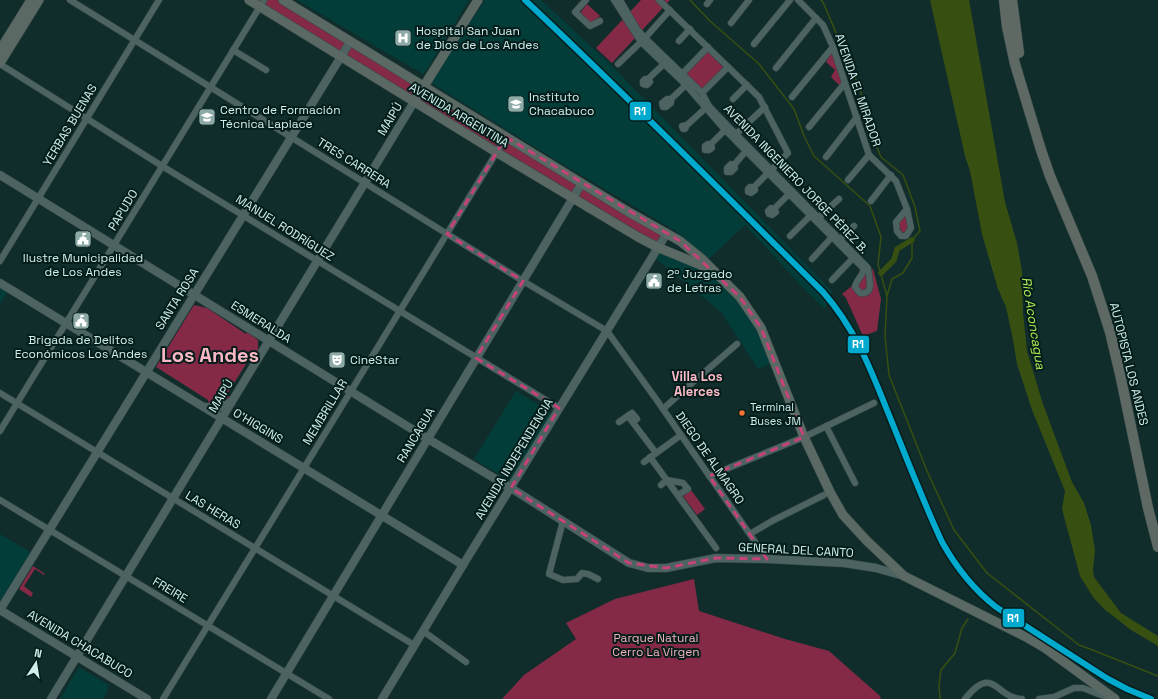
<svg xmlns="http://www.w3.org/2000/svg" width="1158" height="699" font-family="'Space Grotesk',sans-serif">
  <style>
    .built { fill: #023d3a }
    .green { fill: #852a46 }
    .water { fill: #374f11 }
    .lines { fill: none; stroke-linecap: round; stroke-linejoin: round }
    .stream { stroke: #374f11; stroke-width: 1.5 }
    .canal { stroke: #374f11; stroke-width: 5.5 }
    .minor-casing { stroke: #344847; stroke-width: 7 }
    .secondary-casing { stroke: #344847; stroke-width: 9 }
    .primary-casing { stroke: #344847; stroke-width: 10 }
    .trunk-casing { stroke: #344847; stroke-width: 11 }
    .minor { stroke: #4c6361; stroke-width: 6 }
    .secondary { stroke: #4c6361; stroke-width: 8 }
    .primary { stroke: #5b6964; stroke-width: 9 }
    .trunk { stroke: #5d6962; stroke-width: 10 }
    .rail-1-casing { stroke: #041d1b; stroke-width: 9 }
    .rail-1 { stroke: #00a9ce; stroke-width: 6 }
    .marked { fill: none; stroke: #c54378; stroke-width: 3; stroke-dasharray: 8 5; stroke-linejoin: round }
    .bus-dot { fill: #f57335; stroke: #041d1b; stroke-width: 1.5 }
    .labels { text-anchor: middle; stroke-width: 4; stroke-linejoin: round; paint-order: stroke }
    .bus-label { font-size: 11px; fill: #d0eeea; stroke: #041d1b; text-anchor: start }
    .poi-label { font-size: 12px; fill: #d0eeea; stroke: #041d1b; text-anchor: start }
    .street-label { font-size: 12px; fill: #d0eeea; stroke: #041d1b }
    .park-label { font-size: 12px; fill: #f0b0bb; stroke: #041d1b }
    .water-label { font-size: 13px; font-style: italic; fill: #b3ec52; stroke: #041d1b }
    .neighbourhood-label { font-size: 13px; font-weight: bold; fill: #fdb9c5; stroke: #041d1b }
    .town-label { font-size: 20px; font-weight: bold; fill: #fdb9c5; stroke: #041d1b }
    .line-badge { stroke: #041d1b; stroke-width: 1.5 }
    .badge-label { font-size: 11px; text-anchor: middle; font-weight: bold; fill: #fff }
  </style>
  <rect width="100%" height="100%" fill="#112d2b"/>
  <g class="built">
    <polygon points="297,0 469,0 426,71 423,74"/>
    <polygon points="485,0 541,0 610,64 832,291 825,309 807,292 745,225 707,261 687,240 674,230 569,168 431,83"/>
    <polygon points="659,252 709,273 737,299 757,329 774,362 758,369 721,312 655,258"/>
    <polygon points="0,286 8,291 0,304"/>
    <polygon points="516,391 552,413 509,481 474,459"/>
    <polygon points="0,534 32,553 0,605"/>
    <polygon points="79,667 109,685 104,699 60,699"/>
  </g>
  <g class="green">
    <polygon points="255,0 280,0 662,234 656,246 636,235 435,109"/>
    <polygon points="641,0 670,0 612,63 596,48"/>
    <polygon points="587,4 600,16 592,23 589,23 580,13"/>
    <polygon points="707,51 724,68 702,90 685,73"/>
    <polygon points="832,53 843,82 840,86 831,77 835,70 826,62"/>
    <polygon points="903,216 906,217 909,228 906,232 902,233 898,222"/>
    <polygon points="873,269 881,299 877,331 863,336 846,298 842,294"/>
    <polygon points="194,305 207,308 246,334 247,332 258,340 258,353 253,362 248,361 227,394 230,398 227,403 210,406 208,400 156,367"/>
    <polygon points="691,490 705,509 697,515 683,496"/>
    <polygon points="33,566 45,574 44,575 35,569 24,586 33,593 31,597 19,589"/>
    <polygon points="694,579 699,611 785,639 829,651 880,696 881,699 502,699 524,675 576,639 566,623 615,599"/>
  </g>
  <polygon class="water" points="930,0 969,0 1005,202 1017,243 1022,271 1023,313 1027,351 1042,401 1050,423 1072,482 1084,503 1091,525 1095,550 1093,571 1094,577 1121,613 1158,636 1158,646 1131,630 1104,609 1093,597 1080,576 1062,509 1065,491 1032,410 1017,364 1013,340 1006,307 998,289 982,234 970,171 965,156"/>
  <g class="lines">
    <g class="stream">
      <polyline points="690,0 710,21 759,64 794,109 804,136 814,156 870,206 881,237 878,264 887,296 885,336 889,375 927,471 954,530 987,573 1079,645 1090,649 1158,676"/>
      <polyline points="821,0 823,2 860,89 872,135 881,157 903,175 915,207 920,231 912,240 912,258 903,273 892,279 887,296"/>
      <polyline points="940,699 939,685 941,670 955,653 962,628 968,619"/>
    </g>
    <polyline class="canal" points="881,273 894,260 897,249 912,240"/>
    <defs>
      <g id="minor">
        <polyline points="70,0 523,281 607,331 656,399 767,559"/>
        <polyline points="586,0 575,12 590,26 600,21"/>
        <path d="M614 0 641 42 686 85 725 130 864 269C862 277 856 280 855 287L860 293C875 295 869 278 868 268L727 125 709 106 702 93 645 38 637 29 620 0"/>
        <polyline points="659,0 759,97 788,153 754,187 750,187 748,189 748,192 751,193 755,190 754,187"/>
        <polyline points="798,0 823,25 833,47 869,155 896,181 907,209 911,228 906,236 901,236 897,231 896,222 907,209"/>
        <polyline points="707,4 710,0"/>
        <polyline points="731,23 749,0"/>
        <polyline points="679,41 690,29"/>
        <polyline points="754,44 790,0"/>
        <polyline points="233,50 266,70"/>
        <polyline points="0,64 162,166 559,408"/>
        <polyline points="618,64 645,38 670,10"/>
        <polyline points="776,68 816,18"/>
        <polyline points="682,74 708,47"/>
        <polyline points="648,79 650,82 647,85 643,84 643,81 645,79 648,79 665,63"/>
        <polyline points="702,93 728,67"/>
        <polyline points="792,97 833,47"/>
        <polyline points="671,99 671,103 666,107 663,107 662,103 667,99 671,99 686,85"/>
        <polyline points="733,99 747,85"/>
        <polyline points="687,125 685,129 683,129 682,126 687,125 708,106"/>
        <polyline points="809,127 845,83"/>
        <polyline points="734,136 765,107"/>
        <polyline points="711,144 712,148 709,150 705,150 705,146 708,144 711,144 725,130"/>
        <polyline points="826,157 857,117"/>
        <polyline points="734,165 735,168 731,172 727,172 727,168 731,164 734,165 746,151"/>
        <polyline points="848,180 869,155"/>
        <polyline points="871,201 891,175"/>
        <polyline points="774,209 776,212 772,215 769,214 768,211 771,208 774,209 789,194"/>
        <polyline points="790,236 810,216 818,218 839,199"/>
        <polyline points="840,239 854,226"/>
        <polyline points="812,259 832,237"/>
        <polyline points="0,261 159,0"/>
        <polyline points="832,280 855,256"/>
        <polyline points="0,393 414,645"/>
        <polyline points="663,409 692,383 737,344"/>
        <polyline points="628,416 656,453"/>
        <polyline points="619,422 632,413 637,419 633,422"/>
        <polyline points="826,426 855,483"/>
        <polyline points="0,431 264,0"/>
        <polyline points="650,457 716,548"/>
        <polyline points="644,462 681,435"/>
        <polyline points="709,476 804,437 874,403"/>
        <polyline points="661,485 667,480 683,483 688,489 678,495"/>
        <polyline points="0,500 329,699"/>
        <polyline points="563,521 549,574 563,580 577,579 582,573 588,574 598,579"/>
        <polyline points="750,534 772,521 824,495"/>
        <polyline points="423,631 466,662"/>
        <polyline points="163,699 506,137"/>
        <path d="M965 699C994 663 995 698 1022 699"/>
        <polyline points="1039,699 1054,697 1074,688 1083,688 1111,699"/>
      </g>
      <g id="secondary">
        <polyline points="0,175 428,439 511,488 629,563 648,568 666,568 716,558 767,559 844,563 876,568 904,576"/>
        <polyline points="0,283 463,565"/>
        <polyline points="206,407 217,408 231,402"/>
        <polyline points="0,610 350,42"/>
        <polyline points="0,610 147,699"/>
        <polyline points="51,699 414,102"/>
        <polyline points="271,699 582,183"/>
        <polyline points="382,699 463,565 667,233"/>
      </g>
      <g id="primary">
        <polyline points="249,0 496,152 638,237 657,247 708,268"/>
        <polyline points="283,0 627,211 680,241 702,259 740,297 761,328 804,437 830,492 843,515 867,541 904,576 1028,638 1045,648 1115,699"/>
        <polyline points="0,50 31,0"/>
        <polyline points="0,63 39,0"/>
        <polyline points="414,102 478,0"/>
      </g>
      <g id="trunk">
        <polyline points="1004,0 1007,27 1015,64 1041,150 1050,176 1092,276 1110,332 1120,374 1148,508 1158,547"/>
        <polyline points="1012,0 1019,53"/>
      </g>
    </defs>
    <use href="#minor" class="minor-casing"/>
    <use href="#secondary" class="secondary-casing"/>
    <use href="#primary" class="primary-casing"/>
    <use href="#trunk" class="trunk-casing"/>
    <use href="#minor" class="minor"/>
    <use href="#secondary" class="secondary"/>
    <use href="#primary" class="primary"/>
    <use href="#trunk" class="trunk"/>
    <defs>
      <path id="rail-1" d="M525 0C626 95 724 194 823 292 854 327 870 367 887 410 905 454 922 499 942 542 956 567 973 589 996 607L1108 679 1127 689 1151 699"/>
    </defs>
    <use href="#rail-1" class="rail-1-casing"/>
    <use href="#rail-1" class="rail-1"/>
  </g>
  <path class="marked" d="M506 137 680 241 740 297 761 328 804 437 709 476 767 559 716 558 666 568 629 563 511 488 559 408 476 358 523 281 447 234Z"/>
  <defs>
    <symbol id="hospital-square" viewBox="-11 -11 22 22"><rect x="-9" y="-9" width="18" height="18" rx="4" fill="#8daaa7" stroke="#041d1b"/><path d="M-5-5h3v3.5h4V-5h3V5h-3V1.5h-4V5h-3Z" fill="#fff"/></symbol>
    <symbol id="school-square" viewBox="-11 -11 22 22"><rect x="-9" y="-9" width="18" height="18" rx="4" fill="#8daaa7" stroke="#041d1b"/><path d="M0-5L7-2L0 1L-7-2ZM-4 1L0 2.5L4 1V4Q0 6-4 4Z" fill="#fff"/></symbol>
    <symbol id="university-square" viewBox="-11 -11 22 22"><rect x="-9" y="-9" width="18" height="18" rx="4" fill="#8daaa7" stroke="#041d1b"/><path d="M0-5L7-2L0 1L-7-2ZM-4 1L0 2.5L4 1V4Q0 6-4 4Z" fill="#fff"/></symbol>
    <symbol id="civic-square" viewBox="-11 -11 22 22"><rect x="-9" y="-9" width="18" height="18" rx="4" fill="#8daaa7" stroke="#041d1b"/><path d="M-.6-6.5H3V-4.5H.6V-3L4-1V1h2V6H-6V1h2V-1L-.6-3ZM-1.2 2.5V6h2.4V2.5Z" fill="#fff"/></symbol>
    <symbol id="theatre-square" viewBox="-11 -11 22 22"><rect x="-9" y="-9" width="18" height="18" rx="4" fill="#8daaa7" stroke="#041d1b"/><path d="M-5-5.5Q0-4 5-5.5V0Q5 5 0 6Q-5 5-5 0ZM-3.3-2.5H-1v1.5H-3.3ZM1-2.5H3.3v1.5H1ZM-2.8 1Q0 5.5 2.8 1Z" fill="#fff"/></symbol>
  </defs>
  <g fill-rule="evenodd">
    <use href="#hospital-square" x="393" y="28" width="20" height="20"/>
    <use href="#school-square" x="506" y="94" width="20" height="20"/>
    <use href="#university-square" x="197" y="107" width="20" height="20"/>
    <use href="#civic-square" x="73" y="229" width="20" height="20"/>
    <use href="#civic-square" x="644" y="271" width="20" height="20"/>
    <use href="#civic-square" x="71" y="311" width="20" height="20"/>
    <use href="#theatre-square" x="327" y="350" width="20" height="20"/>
  </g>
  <circle class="bus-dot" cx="742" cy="413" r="3.5"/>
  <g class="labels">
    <g class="bus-label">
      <text x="750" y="411">Terminal<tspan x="750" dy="14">Buses JM</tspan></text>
    </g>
    <g class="poi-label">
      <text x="416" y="35">Hospital San Juan<tspan x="416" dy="14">de Dios de Los Andes</tspan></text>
      <text x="529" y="101">Instituto<tspan x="529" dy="14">Chacabuco</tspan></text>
      <text x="220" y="114">Centro de Formación<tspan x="220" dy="14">Técnica Laplace</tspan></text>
      <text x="83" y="262" text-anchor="middle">Ilustre Municipalidad<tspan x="83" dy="14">de Los Andes</tspan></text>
      <text x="667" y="278">2º Juzgado<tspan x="667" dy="14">de Letras</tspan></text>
      <text x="81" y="344" text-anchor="middle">Brigada de Delitos<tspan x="81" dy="14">Económicos Los Andes</tspan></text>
      <text x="350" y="364">CineStar</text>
    </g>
    <g class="street-label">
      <text transform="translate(858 90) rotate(71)" y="4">AVENIDA EL MIRADOR</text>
      <text transform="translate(459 115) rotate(31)" y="4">AVENIDA ARGENTINA</text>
      <text transform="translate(390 119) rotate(-59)" y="4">MAIPÚ</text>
      <text transform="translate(70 125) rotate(-59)" y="4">YERBAS BUENAS</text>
      <text transform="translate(354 163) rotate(32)" y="4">TRES CARRERA</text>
      <text transform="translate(796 179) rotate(46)" y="4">AVENIDA INGENIERO JORGE PÉREZ B.</text>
      <text transform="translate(123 210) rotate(-59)" y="4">PAPUDO</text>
      <text transform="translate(285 228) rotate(32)" y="4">MANUEL RODRÍGUEZ</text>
      <text transform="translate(177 299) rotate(-58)" y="4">SANTA ROSA</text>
      <text transform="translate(261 322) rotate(32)" y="4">ESMERALDA</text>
      <text transform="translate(1129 364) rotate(76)" y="4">AUTOPISTA LOS ANDES</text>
      <text transform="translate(221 396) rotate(-59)" y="4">MAIPÚ</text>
      <text transform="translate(325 412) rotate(-59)" y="4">MEMBRILLAR</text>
      <text transform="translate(258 426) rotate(31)" y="4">O'HIGGINS</text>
      <text transform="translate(416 435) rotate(-59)" y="4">RANCAGUA</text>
      <text transform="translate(710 458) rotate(55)" y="4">DIEGO DE ALMAGRO</text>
      <text transform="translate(514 459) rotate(-59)" y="4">AVENIDA INDEPENDENCIA</text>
      <text transform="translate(213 510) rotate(31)" y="4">LAS HERAS</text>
      <text transform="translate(796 550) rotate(3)" y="4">GENERAL DEL CANTO</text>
      <text transform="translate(170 590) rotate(31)" y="4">FREIRE</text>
      <text transform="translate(80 644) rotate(31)" y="4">AVENIDA CHACABUCO</text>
    </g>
    <g class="park-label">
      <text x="656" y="642">Parque Natural<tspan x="656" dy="14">Cerro La Virgen</tspan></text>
    </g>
    <g class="water-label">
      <text transform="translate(1034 323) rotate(81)" y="5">Río Aconcagua</text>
    </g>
    <g class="neighbourhood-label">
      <text x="697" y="381">Villa Los<tspan x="697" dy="15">Alerces</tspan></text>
    </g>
    <g class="town-label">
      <text x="210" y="362">Los Andes</text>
    </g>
  </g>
  <g class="line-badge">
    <rect x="629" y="101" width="23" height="20" rx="4" fill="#00a9ce"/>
    <rect x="847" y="335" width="23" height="19" rx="4" fill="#00a9ce"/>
    <rect x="1002" y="608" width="23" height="20" rx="4" fill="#00a9ce"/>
  </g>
  <g class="badge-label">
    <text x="640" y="115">R1</text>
    <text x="858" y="348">R1</text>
    <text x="1013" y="622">R1</text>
  </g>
  <g transform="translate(36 663) rotate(12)" stroke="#041d1b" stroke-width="3" paint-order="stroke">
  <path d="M0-3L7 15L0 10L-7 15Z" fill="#d0eeea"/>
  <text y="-6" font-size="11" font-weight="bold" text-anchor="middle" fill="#d0eeea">N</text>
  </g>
</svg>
